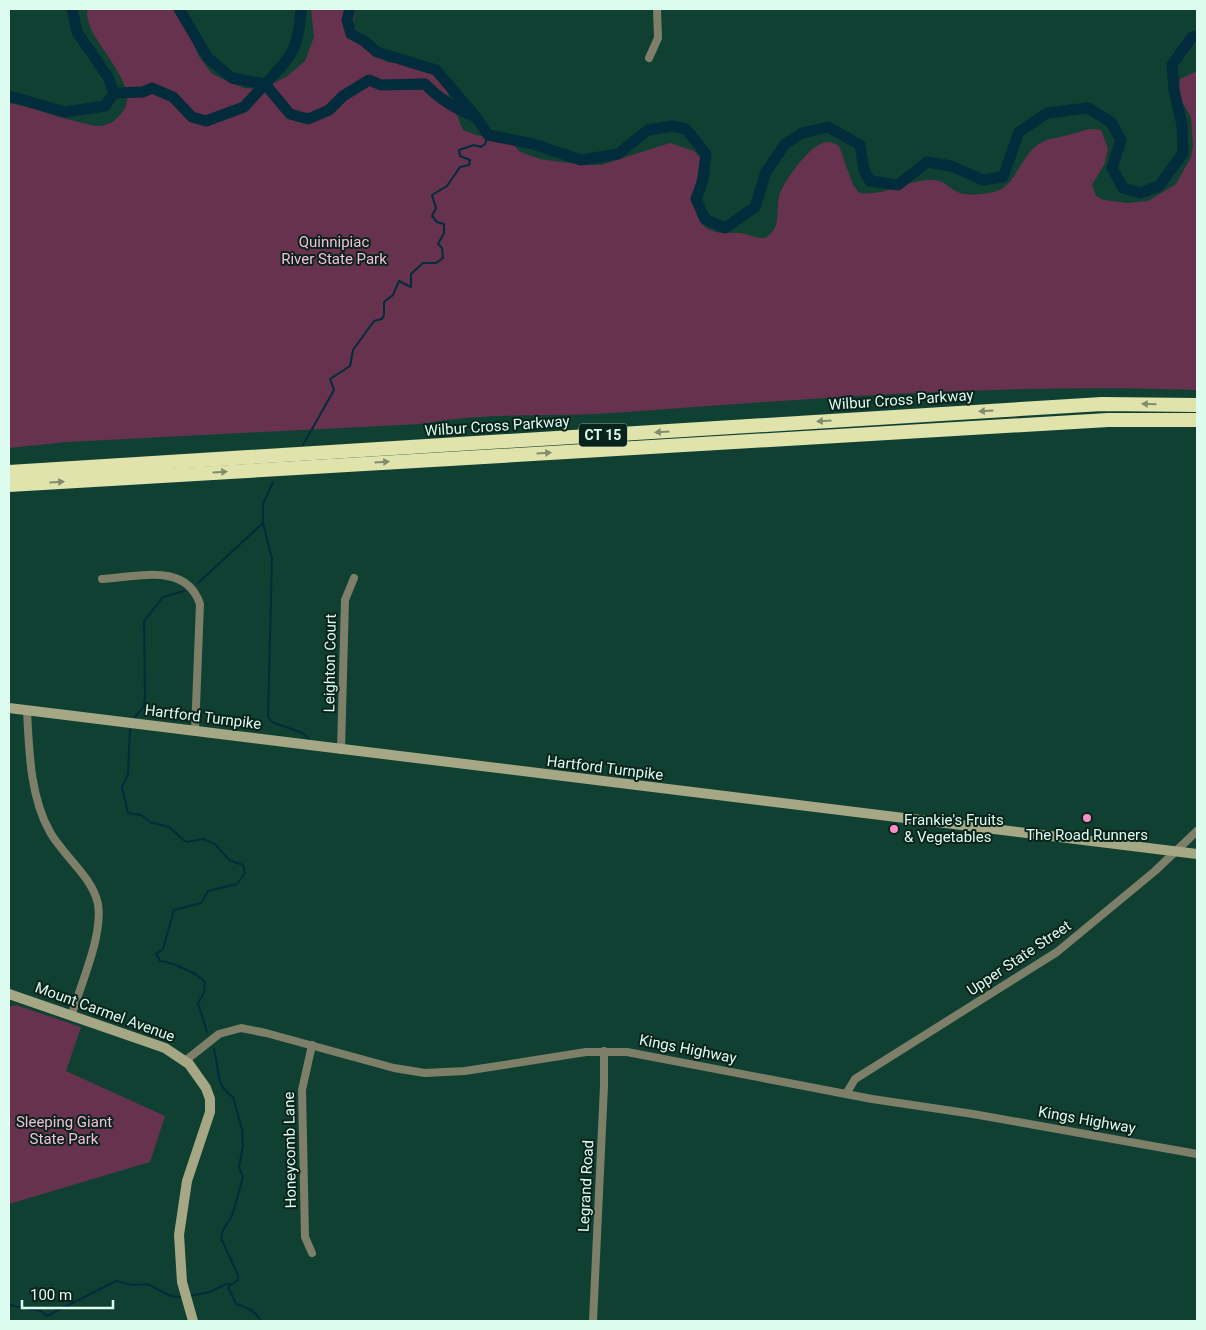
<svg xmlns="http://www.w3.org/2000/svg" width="1206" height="1330" font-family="Roboto,sans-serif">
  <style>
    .green { fill: #67324d }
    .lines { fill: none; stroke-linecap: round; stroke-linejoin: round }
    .stream { stroke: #022b3c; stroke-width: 2 }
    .river { stroke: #022b3c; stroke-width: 11 }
    .minor { stroke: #7e7f69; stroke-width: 8 }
    .secondary { stroke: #a6a885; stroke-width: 10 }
    .motorway { stroke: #e1e3ad; stroke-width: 14 }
    .oneway { fill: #808d6b }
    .poi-dot { fill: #fb8fc5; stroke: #0a231b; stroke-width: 2 }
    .labels { text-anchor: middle; stroke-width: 4; stroke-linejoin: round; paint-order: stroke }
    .shield { fill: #0a231b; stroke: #9ebbaf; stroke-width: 1 }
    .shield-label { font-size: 14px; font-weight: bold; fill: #ddfcef }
    .park-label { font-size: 15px; fill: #f6bfd8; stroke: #0a231b }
    .street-label { font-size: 15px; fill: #ddfcef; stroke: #0a231b }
    .poi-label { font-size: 15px; fill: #ddfcef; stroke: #0a231b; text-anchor: start }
  </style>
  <rect width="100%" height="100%" fill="#104032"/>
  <g class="green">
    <path d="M88 9H180L198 55 212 74 243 88 262 89 286 77 305 61 314 37 311 9H356L353 23 361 41 387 62 427 67 445 87 463 130 476 135 509 139 520 152 540 159 583 165H601L670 143 694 151 700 158C698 180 684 221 713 231 720 234 731 232 739 233 748 233 761 242 768 236 782 226 775 207 780 193 786 179 811 142 828 142 831 142 836 144 839 146L853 185 859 193C889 196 907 179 933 180 945 180 950 190 960 193 970 196 988 194 997 191 1015 186 1022 154 1039 144 1048 138 1062 137 1072 134 1083 131 1089 127 1101 130L1108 149 1105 163 1092 185 1096 196 1104 200 1128 203 1148 201 1176 184 1191 157 1193 146 1191 117 1178 95 1180 79 1197 71V390C1007 383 816 398 626 412 557 418 488 411 420 424L67 442 9 448V103C32 107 53 116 75 121 94 126 106 131 120 115 149 86 79 37 88 9Z"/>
    <polygon points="16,1005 81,1027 66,1071 165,1116 150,1162 9,1204 9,1007"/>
  </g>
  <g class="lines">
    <g class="stream">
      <polyline points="303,445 334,390 330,379 350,366 353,350 374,321 382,319 384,315 384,302 393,295 399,281 411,287 411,274 423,263 436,263 443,258 442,248 438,244 444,233 444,224 437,222 432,216 436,208 432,195 447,186 460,167 469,165 470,160 460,156 459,150 474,145 481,147 485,144 488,135"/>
      <polyline points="263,523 272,559 268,716 272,722 302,733 309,739"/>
      <polyline points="198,583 263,523 263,504 273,482"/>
      <polyline points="135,717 144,706 145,697 144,621 163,597 184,591"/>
      <path d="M130 730 128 774 122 787 128 813 141 815 150 822 169 827 186 842 203 839 215 844 229 860 243 865 245 873 237 884 208 891 201 903 174 910 163 949 156 954 160 961C172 962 197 973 205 982L204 993 198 1003 207 1032"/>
      <path d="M214 1049C220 1069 214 1085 233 1097L242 1129 243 1146 239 1167 243 1177 232 1216 223 1230 221 1238 238 1275V1280L228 1287 236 1304C247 1307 255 1311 261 1321"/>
      <polyline points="190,1296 210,1292 226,1284 230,1284"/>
      <polyline points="9,1305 41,1311 47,1316 116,1281 132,1285 147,1284 171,1296 180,1297"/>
    </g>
    <g class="river">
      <path d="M179 9 208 58 232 78 265 84C292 56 299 48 301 9"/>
      <polyline points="350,9 347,20 351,34 364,41 377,52 436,70 476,117 488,135 533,144 581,160 618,154 648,130 672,126 686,129 706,154 703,180 696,199 705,219 725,228 755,207 766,172 785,144 802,133 828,127 860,145 864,170 870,181 898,185 927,162 951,166 983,180 1003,177 1019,132 1047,113 1088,108 1111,122 1121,140 1112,168 1123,188 1140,193 1159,186 1183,153 1182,125 1174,90 1172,65 1192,37 1197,36"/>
      <path d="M114 93 143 92 152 88 173 97 192 117 206 121 244 107 265 84 290 114 308 119 329 110 343 96 369 80 381 85 425 84C438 98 456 109 474 116"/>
      <polyline points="9,96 65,112 105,106 114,93 108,77 77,32 72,9"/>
    </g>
    <g class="minor">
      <polyline points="649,58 658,38 657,9"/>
      <path d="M102 579C138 577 186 562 200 604L195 731"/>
      <path d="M27 710C29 750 30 797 50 832 64 857 92 876 98 904 103 936 81 983 72 1014"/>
      <polyline points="341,750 345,600 354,578"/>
      <polyline points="185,1061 219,1034 241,1028 266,1033 394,1068 425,1073 465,1071 586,1052 627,1052 872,1099 973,1114 1197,1154"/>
      <polyline points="846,1094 855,1079 1057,952 1155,871 1197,831"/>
      <polyline points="312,1253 305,1237 302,1090 312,1045"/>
      <polyline points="593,1321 604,1086 604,1051"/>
    </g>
    <g class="secondary">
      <polyline points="9,708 1197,854"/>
      <polyline points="9,994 165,1048 189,1064 206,1088 210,1099 210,1112 187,1181 179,1235 182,1282 193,1321"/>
    </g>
    <g class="motorway">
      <polyline points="9,472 1102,404 1197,405"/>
      <polyline points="9,485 1108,420 1197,420"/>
    </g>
  </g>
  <defs><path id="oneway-solid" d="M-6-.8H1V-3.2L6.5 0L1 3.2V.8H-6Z" transform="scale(1.25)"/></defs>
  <g class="oneway">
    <use href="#oneway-solid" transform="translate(1149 404) rotate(-179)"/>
    <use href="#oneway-solid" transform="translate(986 411) rotate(176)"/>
    <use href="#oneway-solid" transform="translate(824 421) rotate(176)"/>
    <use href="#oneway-solid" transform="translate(662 432) rotate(176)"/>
    <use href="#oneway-solid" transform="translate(544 453) rotate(-3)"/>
    <use href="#oneway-solid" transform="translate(382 462) rotate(-3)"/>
    <use href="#oneway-solid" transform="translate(220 472) rotate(-3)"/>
    <use href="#oneway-solid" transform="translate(57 482) rotate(-3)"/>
  </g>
  <g class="poi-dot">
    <circle cx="1087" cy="818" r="5"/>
    <circle cx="894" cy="829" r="5"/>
  </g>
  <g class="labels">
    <rect class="shield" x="579" y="423.5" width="48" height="23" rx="4"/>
    <g class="shield-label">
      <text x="603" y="440">CT 15</text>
    </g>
    <g class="park-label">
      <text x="334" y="247">Quinnipiac<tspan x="334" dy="17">River State Park</tspan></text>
      <text x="64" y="1127">Sleeping Giant<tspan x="64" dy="17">State Park</tspan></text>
    </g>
    <g class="street-label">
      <text transform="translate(901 400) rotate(-4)" y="5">Wilbur Cross Parkway</text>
      <text transform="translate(497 426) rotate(-4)" y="5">Wilbur Cross Parkway</text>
      <text transform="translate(330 663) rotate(-89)" y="5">Leighton Court</text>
      <text transform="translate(203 717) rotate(7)" y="5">Hartford Turnpike</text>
      <text transform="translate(605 768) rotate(7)" y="5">Hartford Turnpike</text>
      <text transform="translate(1019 958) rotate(-34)" y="5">Upper State Street</text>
      <text transform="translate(105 1012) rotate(20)" y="5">Mount Carmel Avenue</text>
      <text transform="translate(688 1049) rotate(11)" y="5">Kings Highway</text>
      <text transform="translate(1087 1120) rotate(10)" y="5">Kings Highway</text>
      <text transform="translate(290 1150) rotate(-91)" y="5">Honeycomb Lane</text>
      <text transform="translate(586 1186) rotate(-87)" y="5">Legrand Road</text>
    </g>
    <g class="poi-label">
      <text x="904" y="825">Frankie's Fruits<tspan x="904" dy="17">&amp; Vegetables</tspan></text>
      <text x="1087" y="840" text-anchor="middle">The Road Runners</text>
    </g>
  </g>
  <rect width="1206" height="1330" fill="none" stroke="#ddfcef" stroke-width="20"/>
  <path d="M22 1300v8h91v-8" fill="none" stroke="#ddfcef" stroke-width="2.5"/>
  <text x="30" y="1300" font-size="15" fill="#ddfcef" stroke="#0a231b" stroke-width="4" paint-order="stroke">100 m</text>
</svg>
